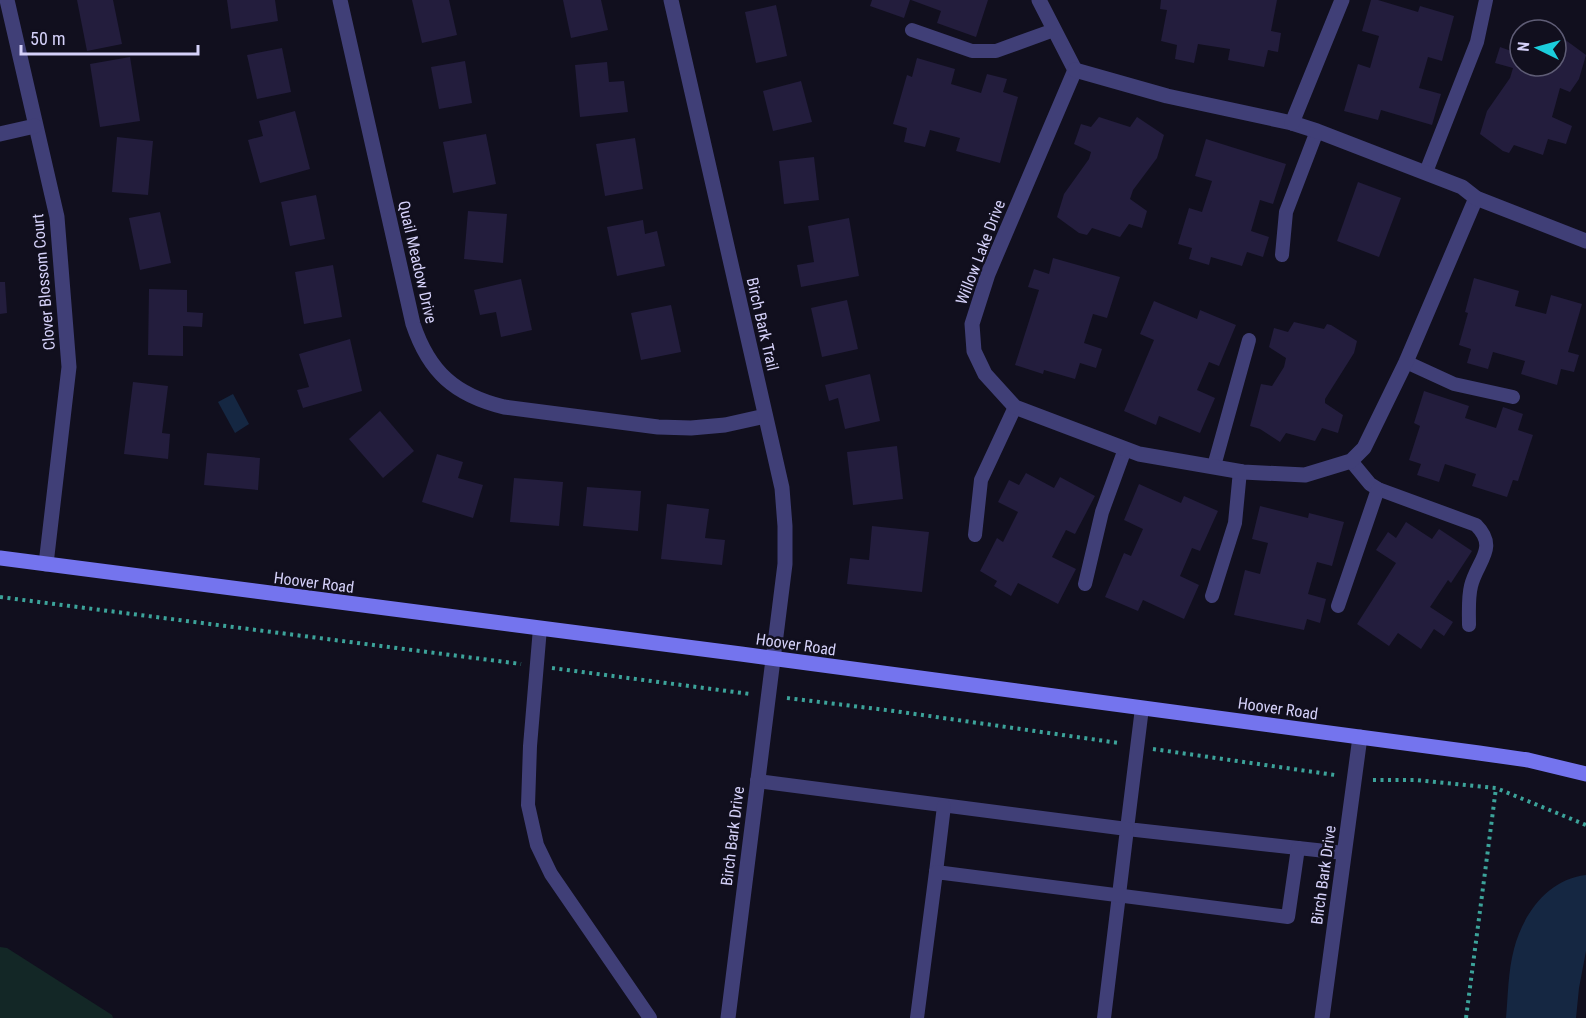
<svg xmlns="http://www.w3.org/2000/svg" width="1586" height="1018" font-family="'Roboto Condensed',sans-serif">
  <style>
    .green { fill: #132726 }
    .water { fill: #152742 }
    .building { fill: #231d3d }
    .lines { fill: none; stroke-linecap: round; stroke-linejoin: round }
    .path { stroke: #3ca39a; stroke-width: 4; stroke-dasharray: 3 4.5; stroke-linecap: butt }
    .service { stroke: #403f77; stroke-width: 14 }
    .minor { stroke: #403f77; stroke-width: 15 }
    .secondary { stroke: #7474ee; stroke-width: 15 }
    .labels { text-anchor: middle; stroke-width: 5; stroke-linejoin: round; paint-order: stroke }
    .street-label { font-size: 16px; fill: #d5d1f9; stroke: #110f1e }
  </style>
  <rect width="100%" height="100%" fill="#110f1e"/>
  <polygon class="green" points="0,947 7,948 112,1015 113,1018 0,1018"/>
  <g class="water">
    <polygon points="233,394 249,424 235,433 218,402"/>
    <path d="M1586 875V951L1579 988 1576 1018H1506C1508 996 1508 971 1514 949 1523 914 1548 879 1586 875Z"/>
  </g>
  <g class="building">
    <polygon points="77,0 113,0 122,44 87,51"/>
    <polygon points="227,0 275,0 278,21 231,29"/>
    <polygon points="412,0 449,0 457,35 422,43"/>
    <polygon points="563,0 601,0 608,30 571,38"/>
    <polygon points="872,0 910,0 904,18 870,6"/>
    <polygon points="911,0 988,0 976,37 937,23 941,11"/>
    <polygon points="1161,0 1277,0 1271,31 1281,33 1278,52 1268,50 1264,67 1228,60 1230,49 1198,44 1194,63 1175,59 1177,45 1161,41 1167,10 1160,9"/>
    <polygon points="1371,0 1378,0 1418,12 1420,6 1454,16 1442,61 1428,57 1419,88 1441,94 1432,125 1381,110 1378,120 1344,111 1358,64 1370,68 1379,36 1362,31"/>
    <polygon points="776,5 787,56 756,63 745,12"/>
    <polygon points="1556,33 1586,55 1579,79 1570,92 1560,88 1552,117 1572,126 1566,144 1548,139 1543,155 1514,145 1509,153 1503,151 1480,134 1487,111 1510,78 1513,68 1495,63 1500,47 1514,52 1520,36 1520,66 1556,66"/>
    <polygon points="282,48 291,92 257,99 247,55"/>
    <polygon points="130,57 140,121 100,127 90,64"/>
    <polygon points="917,58 955,69 951,84 981,93 987,74 1007,79 1003,92 1018,97 1000,163 956,151 960,138 930,130 925,147 904,142 907,128 893,124 907,75 912,77"/>
    <polygon points="465,61 472,103 439,109 431,67"/>
    <polygon points="607,62 609,82 624,81 628,112 580,117 575,65"/>
    <polygon points="801,81 812,122 773,131 763,91"/>
    <polygon points="295,111 310,169 260,183 248,140 263,136 259,121"/>
    <polygon points="1099,117 1130,127 1137,117 1164,135 1157,158 1133,190 1130,199 1147,211 1142,228 1129,224 1120,237 1092,228 1087,235 1079,233 1057,217 1064,194 1089,159 1091,152 1074,144 1081,124 1091,127"/>
    <polygon points="486,134 496,184 453,193 443,142"/>
    <polygon points="117,137 153,141 148,195 112,192"/>
    <polygon points="635,138 643,189 605,196 596,144"/>
    <polygon points="1206,139 1286,164 1273,204 1260,200 1251,231 1269,237 1263,257 1247,252 1242,266 1211,257 1209,265 1189,259 1192,248 1178,244 1189,208 1202,212 1212,181 1195,176"/>
    <polygon points="814,157 819,200 784,204 779,161"/>
    <polygon points="1358,182 1401,198 1379,257 1337,241"/>
    <polygon points="316,195 325,239 290,246 281,202"/>
    <polygon points="468,211 507,214 503,263 464,259"/>
    <polygon points="160,212 171,263 140,270 129,218"/>
    <polygon points="849,218 859,276 801,287 797,265 814,262 808,226"/>
    <polygon points="643,220 645,234 657,231 665,266 617,276 607,227"/>
    <polygon points="1053,258 1120,277 1107,318 1093,314 1084,343 1102,349 1096,368 1080,363 1075,379 1044,370 1043,374 1015,365 1039,290 1028,287 1034,269 1049,274"/>
    <polygon points="333,265 342,317 304,324 295,272"/>
    <polygon points="1474,278 1519,291 1515,306 1546,314 1551,295 1582,304 1568,352 1579,355 1574,372 1561,369 1557,385 1521,374 1525,361 1493,352 1488,369 1467,363 1471,349 1459,345 1468,313 1465,312"/>
    <polygon points="521,279 532,330 501,337 496,312 480,315 474,290"/>
    <polygon points="0,282 5,282 7,313 0,314"/>
    <polygon points="149,289 187,290 187,312 203,313 202,327 183,326 183,356 148,355"/>
    <polygon points="847,300 858,349 822,357 811,308"/>
    <polygon points="1154,301 1197,319 1200,310 1236,325 1219,366 1209,362 1197,390 1215,398 1200,433 1159,416 1156,425 1124,411 1154,340 1140,334"/>
    <polygon points="671,305 681,352 641,360 631,313"/>
    <polygon points="1294,322 1324,329 1327,324 1331,325 1357,341 1354,353 1325,399 1325,403 1343,415 1338,433 1322,428 1315,441 1286,433 1280,442 1260,429 1250,426 1261,384 1272,386 1284,367 1286,358 1269,347 1274,328 1288,332"/>
    <polygon points="350,339 362,391 303,408 297,390 309,387 299,354"/>
    <polygon points="870,374 880,421 845,429 838,398 829,401 825,385"/>
    <polygon points="133,382 168,386 162,433 170,434 168,459 124,454"/>
    <polygon points="1424,391 1469,406 1465,418 1496,428 1503,407 1523,414 1518,430 1533,435 1518,481 1513,480 1507,497 1472,486 1476,474 1445,464 1439,482 1417,475 1421,464 1409,460 1420,426 1414,423"/>
    <polygon points="380,411 414,451 383,478 349,439"/>
    <polygon points="897,446 903,499 853,505 847,452"/>
    <polygon points="207,453 260,458 258,490 204,485"/>
    <polygon points="437,454 463,462 458,478 483,485 473,518 422,502"/>
    <polygon points="1026,473 1054,488 1060,477 1095,496 1075,534 1066,530 1052,557 1076,569 1058,604 1018,583 1011,596 994,586 997,581 980,571 997,538 1003,542 1018,512 998,502 1009,480 1019,485"/>
    <polygon points="514,478 563,482 559,526 510,522"/>
    <polygon points="1139,484 1181,503 1184,496 1218,511 1200,551 1192,548 1180,576 1199,585 1184,619 1143,600 1138,611 1105,597 1124,553 1131,556 1143,529 1124,520"/>
    <polygon points="587,487 641,491 638,531 583,526"/>
    <polygon points="667,504 709,509 705,538 725,540 722,565 661,559"/>
    <polygon points="1260,506 1308,518 1309,513 1344,522 1332,566 1317,562 1308,594 1326,599 1320,623 1307,619 1304,630 1234,615 1245,570 1260,574 1268,543 1252,539"/>
    <polygon points="1406,522 1432,539 1439,529 1472,551 1451,583 1448,580 1430,607 1453,622 1444,636 1434,629 1421,649 1398,633 1389,646 1357,624 1396,563 1376,550 1388,532 1396,538"/>
    <polygon points="872,526 929,532 922,592 847,584 850,558 869,560"/>
  </g>
  <g class="lines">
    <g class="path">
      <polyline points="0,597 521,664"/>
      <polyline points="552,668 750,694"/>
      <polyline points="787,698 894,711 1119,743"/>
      <polyline points="1153,749 1335,775"/>
      <polyline points="1373,780 1416,780 1496,788 1586,825"/>
      <polyline points="1466,1018 1496,788"/>
    </g>
    <g class="service">
      <polyline points="912,30 972,51 996,51 1054,30"/>
      <polyline points="1426,172 1477,42 1486,0"/>
      <polyline points="1282,255 1286,212 1317,131"/>
      <polyline points="1406,362 1454,384 1513,397"/>
      <path d="M1351 461 1370 484 1378 489 1476 525C1499 548 1477 561 1471 586 1468 598 1469 612 1469 625"/>
      <polyline points="1214,466 1249,340"/>
      <polyline points="975,535 981,480 1015,407"/>
      <polyline points="1085,584 1102,512 1125,449"/>
      <polyline points="1212,596 1235,523 1240,471"/>
      <polyline points="1338,606 1378,489"/>
      <polyline points="540,628 530,746 528,805 537,845 551,874 650,1018"/>
      <polyline points="1142,708 1127,829 1298,848"/>
      <polyline points="757,781 1127,829 1104,1018"/>
      <polyline points="936,872 944,806"/>
      <polyline points="917,1018 936,872 1288,917 1298,848 1344,853"/>
    </g>
    <g class="minor">
      <polyline points="7,0 57,217 69,367 46,564"/>
      <path d="M340 0 413 324C429 372 455 395 504 407L658 427 691 428 725 425 765 416"/>
      <polyline points="671,0 782,488 785,526 785,564 728,1018"/>
      <polyline points="1039,0 1075,70"/>
      <polyline points="1075,70 988,274 972,324 974,351 985,374 1015,407 1139,454 1243,472 1305,475 1351,461 1364,448 1406,362 1476,198"/>
      <polyline points="1075,70 1167,96 1292,123 1317,131 1462,187 1476,198 1586,241"/>
      <polyline points="1292,123 1342,0"/>
      <polyline points="0,134 35,126"/>
      <polyline points="1322,1018 1360,737"/>
    </g>
    <polyline class="secondary" points="0,558 741,654 1479,753 1528,760 1586,774"/>
  </g>
  <g class="labels">
    <g class="street-label">
      <text transform="translate(980 252) rotate(-69)" y="6">Willow Lake Drive</text>
      <text transform="translate(418 262) rotate(77)" y="6">Quail Meadow Drive</text>
      <text transform="translate(43 282) rotate(-95)" y="6">Clover Blossom Court</text>
      <text transform="translate(763 324) rotate(77)" y="6">Birch Bark Trail</text>
      <text transform="translate(314 582) rotate(7)" y="6">Hoover Road</text>
      <text transform="translate(796 644) rotate(8)" y="6">Hoover Road</text>
      <text transform="translate(1278 708) rotate(8)" y="6">Hoover Road</text>
      <text transform="translate(732 836) rotate(-83)" y="6">Birch Bark Drive</text>
      <text transform="translate(1323 875) rotate(-82)" y="6">Birch Bark Drive</text>
    </g>
  </g>
  <g transform="translate(1538 48) rotate(275)"><circle r="28" fill="#110f1e" stroke="#5f5d76" stroke-width="1.5"/>
  <path d="M0-4.5L10 22L0 15L-10 22Z" fill="#1bcddc"/>
  <text y="-9" font-size="16" font-weight="bold" text-anchor="middle" fill="#d5d1f9">N</text>
  </g>
  <path d="M21 45v9h177v-9" fill="none" stroke="#d5d1f9" stroke-width="3"/>
  <text x="30" y="45" font-size="18" fill="#d5d1f9" stroke="#110f1e" stroke-width="4.5" paint-order="stroke">50 m</text>
</svg>
